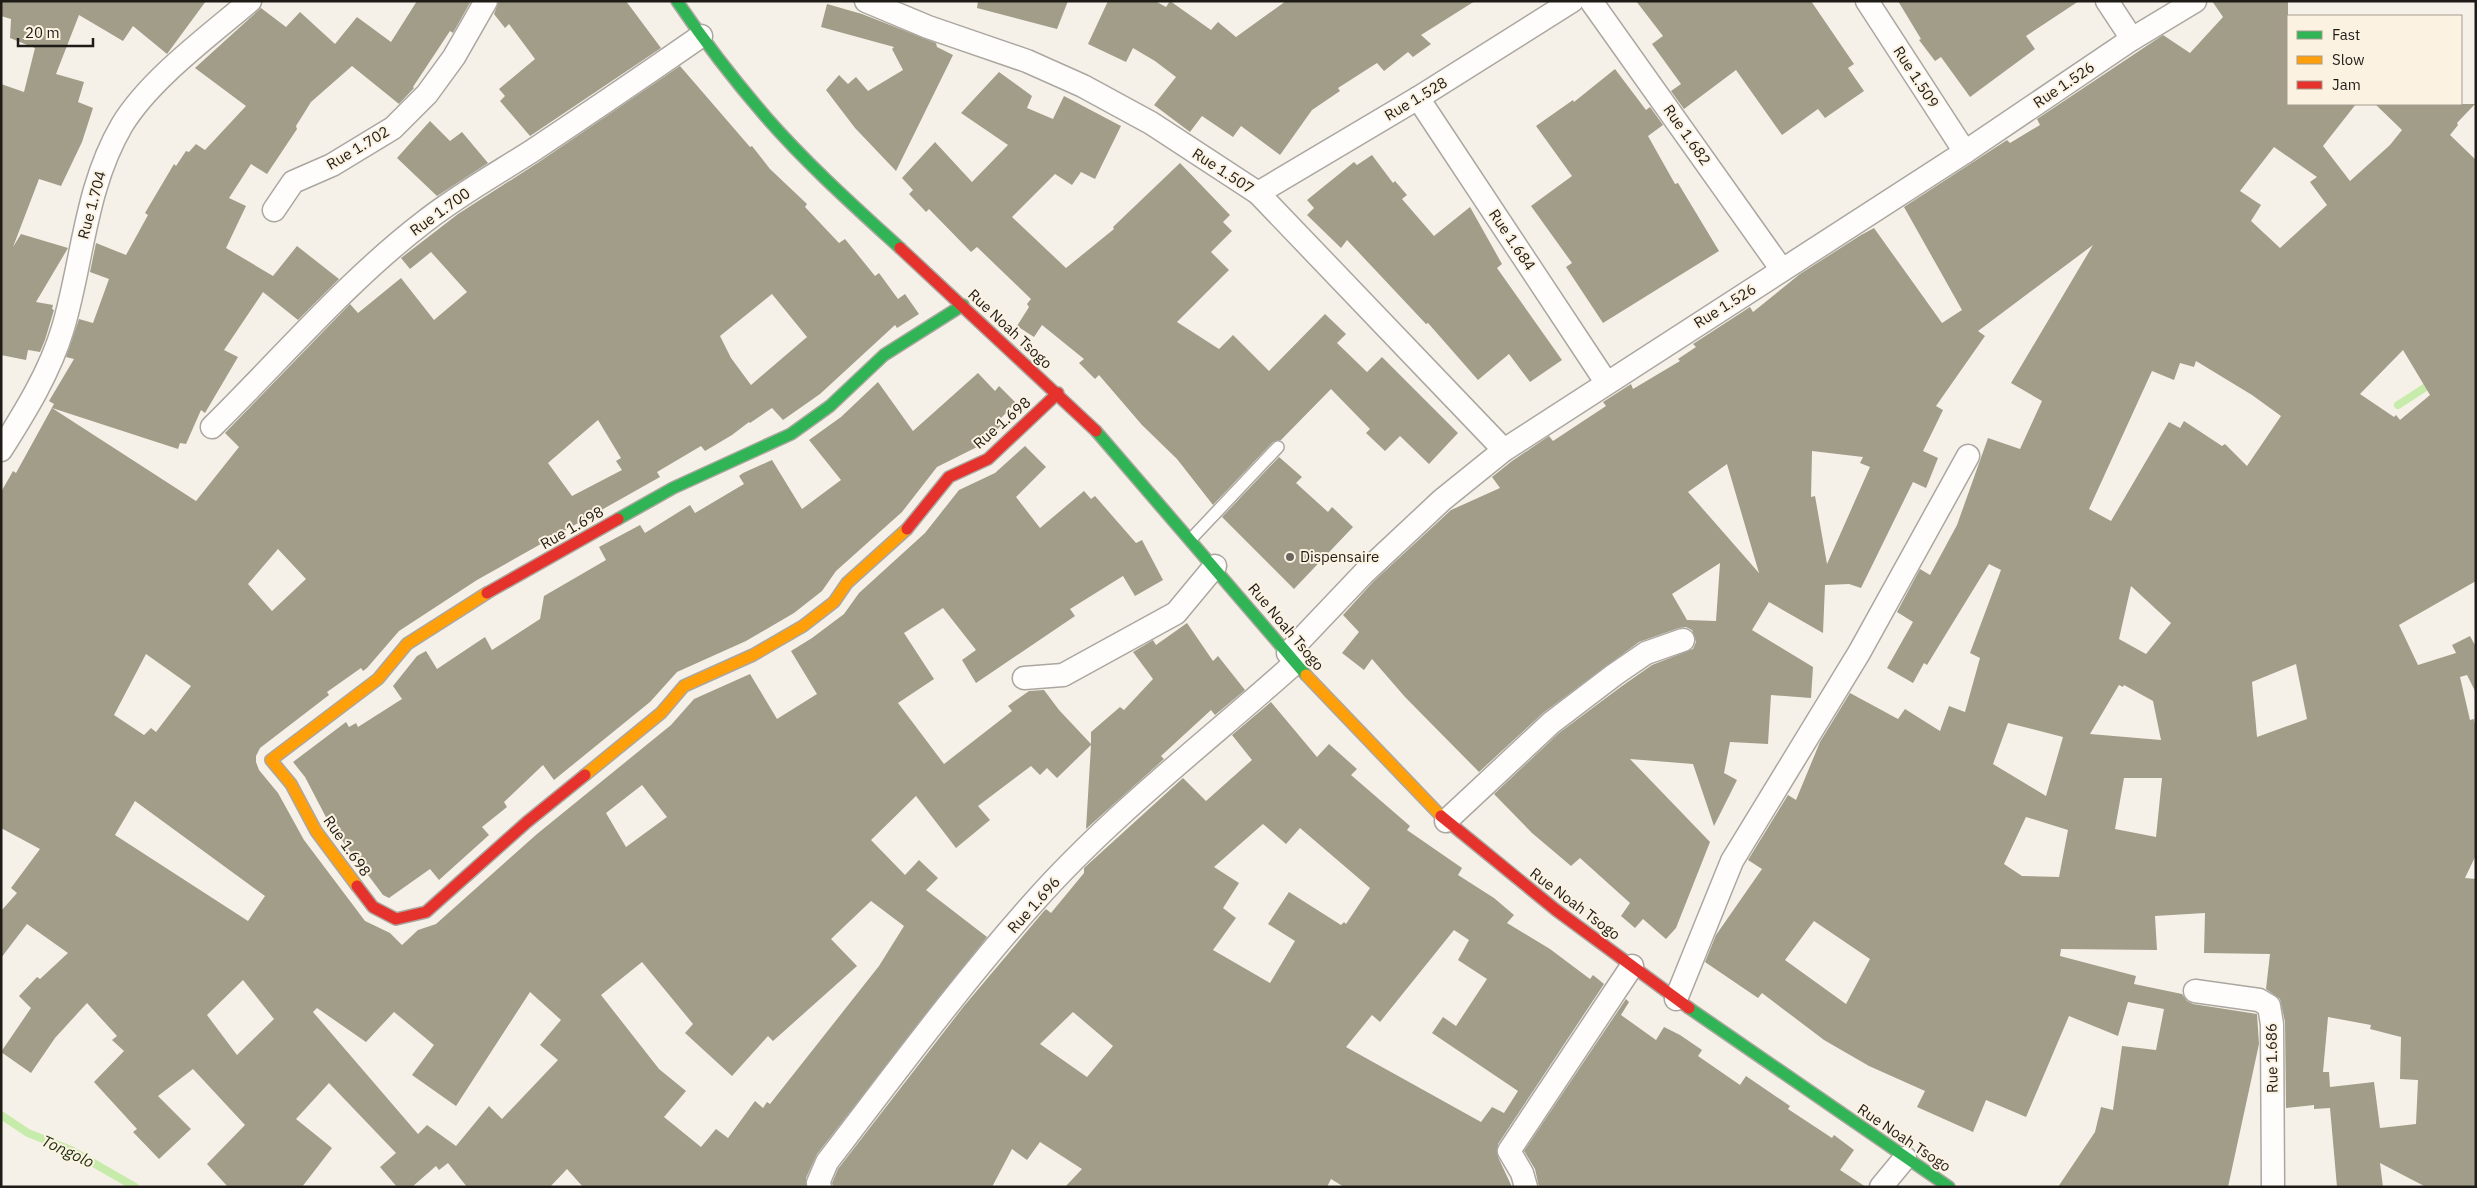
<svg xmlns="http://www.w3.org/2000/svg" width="2477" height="1188" font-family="'IBM Plex Sans',sans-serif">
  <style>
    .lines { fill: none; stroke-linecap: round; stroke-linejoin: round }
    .stream { stroke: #c7ebaa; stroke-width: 8 }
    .building { fill: #a19d89; fill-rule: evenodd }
    .lane-casing { stroke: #aba7a0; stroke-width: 14 }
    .street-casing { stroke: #aba7a0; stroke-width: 25 }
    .fast-casing { stroke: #aba7a0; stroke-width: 14 }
    .slow-casing { stroke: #aba7a0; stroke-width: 14 }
    .jam-casing { stroke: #aba7a0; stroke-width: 14 }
    .lane { stroke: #fefdfc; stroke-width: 11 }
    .street { stroke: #fefdfc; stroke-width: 22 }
    .fast { stroke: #30b455; stroke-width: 11 }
    .slow { stroke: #ff9f0a; stroke-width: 11 }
    .jam { stroke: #e5322d; stroke-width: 11 }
    .poi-dot { fill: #6a6660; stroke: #fcf2e2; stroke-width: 2 }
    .labels { text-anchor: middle; stroke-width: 4; stroke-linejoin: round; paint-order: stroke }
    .street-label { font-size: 15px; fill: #1f1b16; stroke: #fcf2e2 }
    .poi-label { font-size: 15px; fill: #1f1b16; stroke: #fcf2e2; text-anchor: start }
    .water-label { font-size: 16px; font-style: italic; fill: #1b300c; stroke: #fcf2e2 }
  </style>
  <rect width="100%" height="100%" fill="#f6f1e8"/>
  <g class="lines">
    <g class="stream">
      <polyline points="2398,405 2432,383"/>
      <polyline points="1,1115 28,1133 71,1150 135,1187"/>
    </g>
  </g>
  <g class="building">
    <polygon points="1,1 206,1 167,54 133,26 123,41 79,15 56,74 84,82 78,102 93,108 82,142 61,186 39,179 13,247 21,234 68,248 36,302 53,305 52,309 54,310 45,340 40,352 28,350 26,360 1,355 1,84 24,92 35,48 10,38 11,19 1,16"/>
    <path d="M417 1H471L453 33 450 31 413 87 414 88 399 104 352 66 311 102 296 126 297 129 267 174 251 164 229 198 246 206 226 248 273 276 297 246 339 279 298 320 263 292 224 350 238 357 205 413 201 410 186 444 180 443 178 449 52 408 196 501 239 447 225 433 350 304 358 313 401 278 434 320 467 292 431 252 410 269 401 258 458 214 539 162 680 66 750 147 752 146 770 169 807 204 805 207 839 243 845 239 875 276 879 273 898 299 905 294 919 314 897 328 895 325 820 394 783 420 772 408 750 423 749 422 732 435 705 451 701 446 657 472 660 477 477 580 399 631 367 668 363 671 361 668 327 692 329 695 260 748 256 756V762L259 770 278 793 304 840 365 921 390 933 402 945 418 930 436 924 537 834 671 725 694 699 750 674 777 719 817 694 791 651 812 638 844 614 859 593 925 533 959 490 995 473 1025 446 1046 467 1016 497 1040 528 1084 491 1091 499 1095 496 1136 543 1142 540 1163 580 1135 596 1123 576 1070 609 1075 616 976 683 962 660 976 650 943 608 904 633 934 679 898 703 944 764 1012 711 1008 706 1029 691 1044 690 1059 710 1091 744V732L1120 707 1124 710 1153 679 1133 652 1153 640 1156 645 1187 623 1213 661 1218 656 1245 690 1215 715 1211 710 1161 756 1164 759 1086 829 1091 745 1057 778 1047 768 1040 775 1031 766 978 806 990 820 956 848 916 796 871 840 905 875 919 860 938 878 926 890 987 937 817 1154 806 1178V1187H583L567 1169 550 1187H467L448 1163 439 1170 436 1166 412 1187H397L380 1167 396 1153 329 1083 296 1119 332 1148 302 1187H228L207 1164 245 1125 193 1069 158 1096 191 1129 159 1159 133 1132 137 1129 94 1082 124 1051 112 1040 117 1036 87 1003 55 1038 31 1073 1 1052 31 1008 19 996 37 977 40 979 68 953 27 924 1 958V911L17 893 11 888 40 849 1 828V492L13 471 16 473 54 404 49 401 74 359 66 357 79 319 93 323 109 279 90 272 96 243 126 255 148 215 145 213 174 164 176 166 186 151 189 152 196 144 205 150 246 106 195 68 261 8 286 27 300 12 335 44 357 17 391 42ZM772 294 807 337 751 385 731 358 720 336ZM598 420 621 458 616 461 622 470 572 496 548 463ZM278 549 306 579 272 611 248 584ZM146 654 191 686 156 732 151 728 144 735 114 715ZM642 785 667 817 626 847 606 813ZM135 801 265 896 248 921 115 835ZM871 901 904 926 879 966 770 1104 767 1102 763 1108 755 1101 728 1138 716 1129 701 1147 664 1117 686 1091 659 1069 601 995 642 962 693 1024 685 1033 732 1076 768 1036 773 1041 857 966 831 939ZM243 980 274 1019 237 1055 207 1015ZM530 992 561 1020 540 1045 558 1060 502 1119 489 1106 456 1146 427 1125 418 1134 313 1012 317 1008 366 1042 394 1012 434 1045 412 1075 456 1106Z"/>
    <polygon points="499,1 626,1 661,48 530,136 500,101 505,96 499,89 535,59 509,24 505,28 494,14"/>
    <polygon points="978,1 1068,1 1057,29 977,8"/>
    <polygon points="1108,1 1155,1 1166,7 1170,1 1211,30 1218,22 1236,37 1286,1 1475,1 1421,35 1431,44 1413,57 1408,52 1384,71 1377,63 1338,88 1340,91 1312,110 1280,155 1241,126 1233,137 1202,116 1190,132 1154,105 1176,77 1155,61 1133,48 1126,62 1088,44"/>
    <polygon points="1636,1 1811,1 1854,64 1848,68 1864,91 1825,118 1818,109 1782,135 1736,70 1684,109 1671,91 1681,84 1652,44 1663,36"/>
    <polygon points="1898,1 2079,1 2026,36 2035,49 1970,97 1941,57 1935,61 1919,40 1921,39"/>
    <path d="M2212 1H2288V104H2356L2323 146 2350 181 2390 145 2402 130 2375 104H2475L2457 123 2458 125 2450 135 2476 160V581L2399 625 2418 665 2456 653 2452 645 2470 636 2476 647V693L2467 675 2460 677 2470 720 2474 719 2476 731V855L2465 878 2476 879V1187H2426L2380 1163 2383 1187H2337L2330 1108 2314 1109V1105L2286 1108 2285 1022 2280 999 2266 989 2270 954 2204 953 2205 913 2155 916 2157 950 2061 949 2060 956 2136 976 2134 984 2182 994 2187 1001 2193 1004 2257 1014 2259 1044 2228 1187H2058L2095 1132 2101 1107 2113 1110 2122 1046 2156 1050 2164 1009 2128 1002 2118 1036 2069 1016 2026 1117 1986 1100 1973 1132 1917 1107 1925 1091 1869 1066 1824 1040 1762 993 1758 998 1705 962 1716 935 1762 869 1748 860 1788 795 1796 800 1820 742 1850 693 1898 719 1905 709 1940 731 1949 706 1965 712 1980 658 1970 653 2001 570 1989 564 1927 665 1924 663 1913 683 1887 668 1913 622 1897 612 1920 569 1930 575 1957 525 1988 438 2020 449 2042 401 2011 383 2093 245 1978 331 1985 336 1936 406 1943 410 1923 451 1938 458 1926 488 1913 482 1861 588 1849 584 1825 585 1823 633 1769 602 1752 630 1813 667 1811 698 1771 695 1768 744 1730 742 1724 773 1737 780 1714 826 1693 764 1630 759 1710 842 1676 928 1666 939 1643 919 1635 928 1621 916 1630 903 1580 858 1571 866 1532 833 1494 794 1559 733 1622 686 1652 665 1693 649 1696 642 1692 630 1686 627 1679 628 1639 642 1543 713 1479 772 1405 697 1372 659 1364 670 1342 653 1359 632 1343 615 1373 582 1451 510 1500 488 1492 477 1512 461 1549 436 1553 441 1606 406 1603 402 1631 384 1633 389 1680 361 1678 359 1696 347 1693 344 1750 307 1753 312 1800 274 1861 235 1874 228 1942 323 1962 310 1904 207 2007 140 2010 143 2040 125 2037 119 2163 35 2190 53 2223 17ZM2274 147 2317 177 2310 182 2327 205 2280 248 2251 221 2261 205 2240 191ZM2403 350 2430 395 2400 420 2396 415 2394 417 2360 394ZM2196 361 2252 395 2281 416 2247 466 2225 444 2222 446 2184 421 2180 428 2169 422 2111 521 2089 509 2152 371 2174 380 2180 363 2194 367ZM1812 451 1863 457 1860 463 1870 467 1827 564 1815 496 1811 497ZM1727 464 1759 573 1688 492ZM1720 563 1716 621 1687 620 1672 594ZM2131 586 2171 623 2146 654 2119 639ZM2296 664 2307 719 2257 737 2252 682ZM2119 685 2123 687 2124 685 2153 701 2161 740 2090 734ZM2008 723 2063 737 2046 796 1993 764ZM2124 778H2162L2156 837 2115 829ZM2026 817 2068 830 2059 877 2022 876 2004 864ZM1814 921 1870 959 1846 1004 1785 960ZM2328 1017 2371 1025 2370 1029 2401 1037 2400 1079 2418 1080 2416 1124 2380 1128 2374 1082 2330 1087 2329 1072H2323Z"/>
    <polygon points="827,4 862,14 936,43 937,47 953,55 896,171 855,128 826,90 839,75 848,84 856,77 868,91 903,70 892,49 894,47 821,27"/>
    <polygon points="1615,69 1646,110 1650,107 1663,125 1648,136 1675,184 1678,183 1719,251 1603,323 1566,267 1572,263 1531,206 1572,176 1536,126 1573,100 1574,102"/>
    <polygon points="999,72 1032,96 1027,108 1053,119 1064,96 1121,126 1095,179 1081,172 1072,185 1055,174 1012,217 1066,268 1114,229 1113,227 1180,163 1230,215 1223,222 1232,231 1211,252 1229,270 1177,322 1219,349 1233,335 1269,371 1325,314 1346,334 1337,343 1367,372 1382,357 1458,433 1429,464 1400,436 1385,451 1366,433 1370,429 1331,389 1281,440 1273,442 1213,505 1177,459 1142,425 1099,375 1095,379 1079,363 1084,359 1042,325 1034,337 1017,326 1029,307 1027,304 1031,299 977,247 971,252 929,209 926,212 909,194 913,190 902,178 935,142 972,182 1008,145 961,113"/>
    <polygon points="430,121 450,141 462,132 488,163 437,196 397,158"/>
    <polygon points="1372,155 1393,183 1395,181 1407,195 1402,199 1434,236 1470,207 1502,264 1497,268 1562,360 1530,382 1509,354 1478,380 1428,323 1426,324 1347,240 1341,248 1307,215 1314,208 1307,200 1354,162 1357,165"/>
    <polygon points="978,373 995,391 999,386 1016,403 999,420 1003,424 979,446 937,467 902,512 836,571 822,591 794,613 746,641 677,672 650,702 554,780 543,765 504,802 507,807 482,827 489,835 439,880 430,869 389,898 383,895 329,823 305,777 293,762 346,722 349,727 356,723 358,727 402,699 393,686 417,656 426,651 437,669 485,637 492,650 540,619 544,596 606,560 599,547 640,525 645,533 690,505 695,513 744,484 739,476 743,473 772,460 802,509 841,480 809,440 841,417 878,382 913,431"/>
    <polygon points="1279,457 1302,477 1296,483 1328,512 1332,507 1353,527 1294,589 1222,517"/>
    <path d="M1271 702 1317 757 1329 744 1357 769 1351 775 1410 826 1407 830 1462 868 1458 875 1494 898 1514 915 1507 923 1550 949 1590 979 1593 975 1604 984 1498 1144V1157L1512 1187H1344L1331 1179 1327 1187H1065L1082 1169 1040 1142 1027 1160 1012 1149 992 1187H833L832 1183 838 1169 964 1006 1044 911 1046 909 1051 913 1084 873V868L1183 778 1206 801 1252 760 1232 735ZM1263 824 1286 844 1300 828 1370 888 1346 924 1344 922 1341 925 1289 892 1268 924 1295 941 1270 983 1213 950 1236 918 1223 908 1239 883 1214 867ZM1454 930 1469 940 1458 960 1487 979 1456 1026 1443 1017 1432 1033 1518 1091 1504 1113 1492 1107 1481 1122 1346 1047 1372 1015 1380 1022ZM1073 1012 1113 1046 1087 1077 1040 1044Z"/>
    <polygon points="1626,999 1629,1002 1621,1015 1656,1040 1664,1027 1680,1035 1702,1050 1698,1056 1740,1085 1746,1076 1790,1106 1788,1109 1832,1138 1834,1135 1854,1150 1840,1170 1866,1187 1539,1187 1535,1169 1524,1151"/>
  </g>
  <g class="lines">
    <defs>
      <polyline id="lane" points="1191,539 1278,447"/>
      <g id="street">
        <polyline points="866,1 928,27 1027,61 1083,86 1151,123 1258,193 1504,450"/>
        <polyline points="1591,1 1782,270"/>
        <polyline points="1867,1 1965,152"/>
        <polyline points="2107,1 2132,39"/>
        <polyline points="1418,98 1606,382"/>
        <polyline points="1258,193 1418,98 1572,1"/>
        <polyline points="274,210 293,182 332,165 393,128 427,94 454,57 486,1"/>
        <path d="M212 427C282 358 346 282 424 222 458 195 496 174 532 151 589 113 645 75 701 36"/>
        <path d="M1 450C25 412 50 372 63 328 83 260 85 188 122 125 150 79 209 36 250 1"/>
        <polyline points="1288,653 1364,573 1442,500 1504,450 1965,152 2132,39 2195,1"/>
        <polyline points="1024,678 1063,675 1176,613 1215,566"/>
        <polyline points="1446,821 1551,723 1614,675 1646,653 1683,640"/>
        <polyline points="2195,991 2259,1000 2269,1006 2272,1024 2273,1187"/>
        <polyline points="1676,999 1732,861 1859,653 1968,456"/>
        <path d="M820 1187 818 1183 827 1162C894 1075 960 985 1034 902 1112 814 1208 741 1295 663"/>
        <polyline points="1526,1187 1522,1173 1509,1151 1632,966"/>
        <polyline points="1881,1187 1905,1158"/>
      </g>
      <g id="fast">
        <path d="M677 1C704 41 734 80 766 117 807 164 854 206 900 248"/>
        <polyline points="1096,431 1306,675"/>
        <polyline points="618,519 673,488 791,434 830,406 884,355 963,305"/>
        <polyline points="1689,1008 1949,1187"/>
      </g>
      <g id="slow">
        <polyline points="1306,675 1441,816"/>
        <polyline points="585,775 661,713 684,686 753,655 803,626 834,602 847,583 907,529"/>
        <polyline points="357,886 316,831 291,784 271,760 378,679 407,644 487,593"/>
      </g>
      <g id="jam">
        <polyline points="900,248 1096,431"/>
        <polyline points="907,529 949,477 988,459 1058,393"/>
        <polyline points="487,593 618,519"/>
        <polyline points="1441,816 1556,910 1689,1008"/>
        <polyline points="357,886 373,907 396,919 426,912 527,822 585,775"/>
      </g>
    </defs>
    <use href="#lane" class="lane-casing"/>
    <use href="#street" class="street-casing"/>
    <use href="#fast" class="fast-casing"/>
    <use href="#slow" class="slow-casing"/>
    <use href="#jam" class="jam-casing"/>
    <use href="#lane" class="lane"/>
    <use href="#street" class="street"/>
    <use href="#fast" class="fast"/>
    <use href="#slow" class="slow"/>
    <use href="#jam" class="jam"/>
  </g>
  <circle class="poi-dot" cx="1290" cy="557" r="5"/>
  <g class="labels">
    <g class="street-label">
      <text transform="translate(1916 77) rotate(57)" y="5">Rue 1.509</text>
      <text transform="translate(2064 85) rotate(-34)" y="5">Rue 1.526</text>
      <text transform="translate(1416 99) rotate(-31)" y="5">Rue 1.528</text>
      <text transform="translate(1687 135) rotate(55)" y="5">Rue 1.682</text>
      <text transform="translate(358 148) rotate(-31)" y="5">Rue 1.702</text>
      <text transform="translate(1223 171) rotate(33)" y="5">Rue 1.507</text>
      <text transform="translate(92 205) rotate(-75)" y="5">Rue 1.704</text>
      <text transform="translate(440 212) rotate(-36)" y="5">Rue 1.700</text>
      <text transform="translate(1512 240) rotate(56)" y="5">Rue 1.684</text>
      <text transform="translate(1725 306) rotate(-32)" y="5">Rue 1.526</text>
      <text transform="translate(1010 329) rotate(43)" y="5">Rue Noah Tsogo</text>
      <text transform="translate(1002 423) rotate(-41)" y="5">Rue 1.698</text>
      <text transform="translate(572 528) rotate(-30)" y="5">Rue 1.698</text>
      <text transform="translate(1286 627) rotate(50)" y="5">Rue Noah Tsogo</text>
      <text transform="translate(347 846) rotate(55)" y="5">Rue 1.698</text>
      <text transform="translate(1575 904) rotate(37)" y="5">Rue Noah Tsogo</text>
      <text transform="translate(1034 905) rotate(-48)" y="5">Rue 1.696</text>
      <text transform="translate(2272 1058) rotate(-91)" y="5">Rue 1.686</text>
      <text transform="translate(1904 1138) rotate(34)" y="5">Rue Noah Tsogo</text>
    </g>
    <g class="poi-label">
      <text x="1300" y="562">Dispensaire</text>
    </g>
    <g class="water-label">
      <text transform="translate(68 1151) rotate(25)" y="6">Tongolo</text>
    </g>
  </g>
  <rect width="2477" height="1188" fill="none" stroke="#1f1b16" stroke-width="5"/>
  <rect x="2287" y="15" width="175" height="90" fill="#fcf2e2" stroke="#a49c90"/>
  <rect x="2297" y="31" width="25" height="8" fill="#30b455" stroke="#a49c90"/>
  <text x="2332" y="40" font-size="15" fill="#1f1b16">Fast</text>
  <rect x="2297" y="56" width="25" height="8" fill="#ff9f0a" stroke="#a49c90"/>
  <text x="2332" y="65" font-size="15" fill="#1f1b16">Slow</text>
  <rect x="2297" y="81" width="25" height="8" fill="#e5322d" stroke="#a49c90"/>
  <text x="2332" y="90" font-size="15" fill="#1f1b16">Jam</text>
  <path d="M18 38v8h75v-8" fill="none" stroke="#1f1b16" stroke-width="2.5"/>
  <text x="25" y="38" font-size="15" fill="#1f1b16" stroke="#fcf2e2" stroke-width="4" paint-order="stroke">20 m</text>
</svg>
